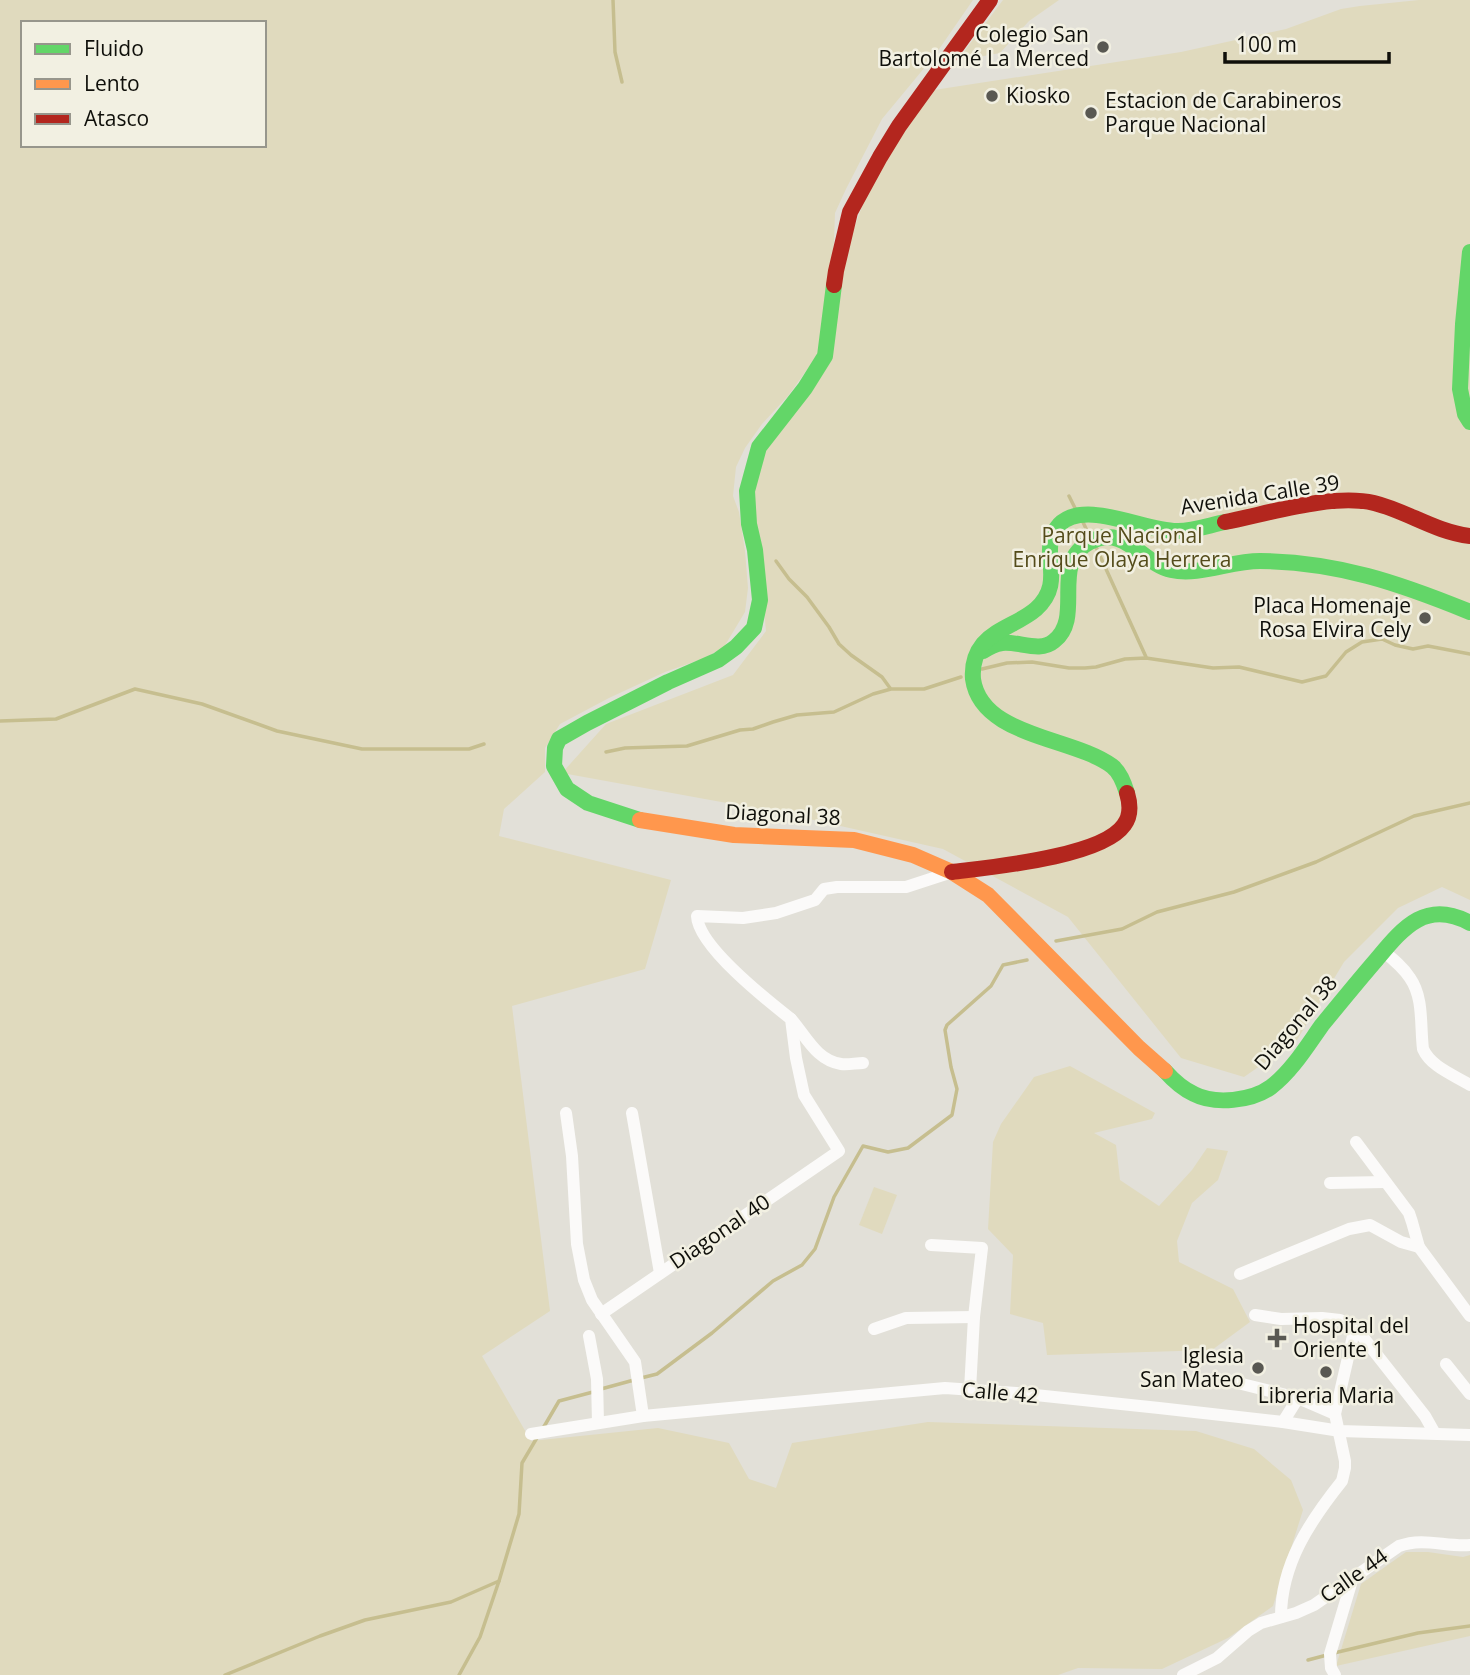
<svg xmlns="http://www.w3.org/2000/svg" width="1470" height="1675" font-family="'Open Sans',sans-serif">
  <style>
    .green { fill: #e0dabe; fill-rule: evenodd }
    .lines { fill: none; stroke-linecap: round; stroke-linejoin: round }
    .stream { stroke: #c6be8f; stroke-width: 3.5 }
    .street { stroke: #fbfaf9; stroke-width: 12 }
    .fast { stroke: #63d668; stroke-width: 16 }
    .slow { stroke: #ff974d; stroke-width: 16 }
    .jam { stroke: #b3261e; stroke-width: 16 }
    .poi-dot { fill: #595852; stroke: #f2f0e2; stroke-width: 2.5 }
    .labels { text-anchor: middle; stroke-width: 5; stroke-linejoin: round; paint-order: stroke }
    .poi-label { font-size: 21px; fill: #0f0f0a; stroke: #f2f0e2; text-anchor: end }
    .street-label { font-size: 21px; fill: #0f0f0a; stroke: #f2f0e2 }
    .park-label { font-size: 21px; fill: #544c1b; stroke: #f2f0e2 }
  </style>
  <rect width="100%" height="100%" fill="#e2e0d8"/>
  <g class="green">
    <path d="M0 0H973L935 55 882 119 846 189 835 213 834 242 821 350 788 396 762 424 745 448 736 467 733 496 739 512 745 551 748 588 745 612 724 647 705 658 665 672 609 698 560 724 545 748V772L504 809 499 836 671 880 645 969 512 1006 550 1311 482 1356 531 1441 658 1428 729 1443 749 1479 776 1488 792 1443 928 1422 1196 1431 1254 1449 1291 1480 1303 1510 1273 1606 1228 1638 1162 1669 1078 1668 1058 1675H0ZM23 23H264V145H23Z"/>
    <polygon points="1003,0 1059,0 1029,21 1000,53 957,61"/>
    <polygon points="1419,0 1470,0 1470,900 1442,887 1398,908 1344,962 1297,1040 1244,1077 1181,1058 1068,917 943,849 787,814 562,773 606,724 733,675 766,631 755,516 755,476 767,444 810,391 837,275 879,160 934,90 1181,52 1286,29 1341,9 1360,6"/>
    <polygon points="1070,1066 1155,1113 1152,1119 1094,1133 1116,1145 1120,1180 1159,1206 1192,1170 1207,1148 1228,1151 1218,1180 1192,1203 1177,1241 1179,1262 1233,1289 1250,1322 1212,1350 1047,1355 1043,1323 1010,1314 1013,1255 988,1229 993,1142 1001,1124 1034,1077"/>
    <polygon points="874,1187 897,1195 882,1234 859,1225"/>
    <polygon points="1406,1552 1428,1552 1463,1557 1470,1555 1470,1636 1336,1666 1361,1584"/>
  </g>
  <g class="lines">
    <g class="stream">
      <polyline points="613,0 615,52 622,82"/>
      <polyline points="1069,496 1076,510"/>
      <polyline points="1082,520 1089,535"/>
      <polyline points="1096,547 1146,657"/>
      <polyline points="776,561 789,579 807,597 829,627 839,644 851,655 882,677 890,688"/>
      <polyline points="982,669 1007,663 1032,662 1069,668 1085,668 1096,667 1125,659 1146,658 1213,668 1239,667 1302,682 1326,676 1346,652 1362,642 1382,639 1395,645 1413,649 1428,646 1470,654"/>
      <polyline points="0,721 56,719 135,689 202,704 277,731 362,749 469,749 484,744"/>
      <polyline points="606,752 625,748 687,746 740,730 753,729 773,722 797,715 834,712 873,694 891,689 924,689 961,677"/>
      <polyline points="1056,941 1122,929 1157,912 1234,892 1316,862 1414,816 1470,803"/>
      <polyline points="641,1378 657,1374 712,1333 773,1281 802,1265 815,1249 834,1197 863,1146 888,1152 908,1148 952,1115 957,1089 951,1067 945,1030 947,1025 991,986 1003,965 1027,960"/>
      <polyline points="601,1389 634,1380"/>
      <polyline points="542,1430 559,1401 593,1392"/>
      <polyline points="1334,1653 1418,1633 1470,1626"/>
      <polyline points="1308,1660 1327,1655"/>
      <polyline points="225,1675 320,1636 365,1620 451,1602 499,1581 519,1514 522,1463 538,1436"/>
      <polyline points="459,1675 480,1637 499,1581"/>
    </g>
    <g class="street">
      <path d="M1383 951C1393 959 1403 967 1410 978 1424 998 1420 1026 1423 1049 1431 1067 1454 1075 1470 1085"/>
      <path d="M791 1019C806 1036 816 1060 841 1064 848 1065 856 1063 863 1063"/>
      <polyline points="566,1113 572,1156 577,1244 584,1280 592,1300 635,1362 643,1416"/>
      <polyline points="632,1113 660,1273"/>
      <polyline points="1356,1142 1409,1213 1412,1222 1419,1247 1470,1316"/>
      <polyline points="1330,1183 1385,1182"/>
      <polyline points="931,1245 982,1248 974,1317 970,1390"/>
      <polyline points="1240,1274 1349,1229 1370,1225 1401,1242 1419,1247"/>
      <path d="M601 1314 839 1151 804 1095 796 1058 791 1019C768 1001 698 946 697 916L743 918 776 913 815 900 824 889 837 887H906L952 872"/>
      <polyline points="1255,1315 1281,1319 1322,1318 1340,1320 1355,1327 1425,1416 1434,1432"/>
      <polyline points="874,1329 906,1318 974,1317"/>
      <polyline points="589,1336 597,1379 598,1423"/>
      <polyline points="1446,1364 1470,1394"/>
      <polyline points="1230,1381 1298,1398 1335,1414"/>
      <polyline points="1283,1422 1298,1398"/>
      <polyline points="531,1434 643,1416 945,1388 1016,1393 1159,1408 1283,1422 1340,1431 1470,1435"/>
      <path d="M1281 1617C1281 1564 1310 1521 1342 1481L1345 1468V1461L1335 1414 1355 1327"/>
      <path d="M1183 1675 1217 1658 1248 1631 1261 1623 1296 1613 1314 1605 1399 1546C1424 1537 1445 1547 1470 1545"/>
      <polyline points="1335,1675 1331,1668 1330,1654 1353,1577"/>
    </g>
    <g class="fast">
      <polyline points="1470,252 1463,324 1460,389 1465,414 1470,422"/>
      <path d="M983 651C989 647 995 644 1002 643 1019 641 1040 653 1054 641 1085 617 1049 563 1090 542 1124 523 1144 565 1171 570 1200 576 1230 561 1260 561 1338 562 1399 583 1470 612"/>
      <path d="M1127 793C1124 783 1120 772 1112 766 1073 737 981 737 973 679 972 666 974 655 983 644 997 628 1020 623 1036 609 1068 580 1036 551 1059 525 1084 498 1146 532 1178 531 1193 531 1210 525 1225 522"/>
      <polyline points="640,820 588,803 567,789 554,766 555,748 559,739 587,723 668,682 718,660 736,647 754,628 760,600 755,550 749,524 747,491 759,447 805,388 825,356 834,285"/>
      <path d="M1165 1071C1173 1080 1183 1089 1194 1094 1215 1105 1252 1101 1271 1087 1292 1071 1307 1046 1322 1025 1340 1003 1358 981 1377 959 1403 928 1426 899 1470 923"/>
    </g>
    <polyline class="slow" points="640,820 734,835 854,840 913,855 952,872 988,895 1139,1048 1165,1071"/>
    <g class="jam">
      <polyline points="834,285 836,271 850,212 880,157 899,126 990,0"/>
      <path d="M1225 522C1267 514 1332 493 1374 503 1407 511 1435 532 1470 536"/>
      <path d="M952 872C991 867 1102 857 1124 825 1131 816 1130 803 1127 793"/>
    </g>
  </g>
  <g class="poi-dot">
    <circle cx="1103" cy="47" r="7"/>
    <circle cx="992" cy="96" r="7"/>
    <circle cx="1091" cy="113" r="7"/>
    <circle cx="1425" cy="618" r="7"/>
    <path d="M1273.5 1327.5h7v7h7v7h-7v7h-7v-7h-7v-7h7z"/>
    <circle cx="1258" cy="1368" r="7"/>
    <circle cx="1326" cy="1372" r="7"/>
  </g>
  <g class="labels">
    <g class="poi-label">
      <text x="1089" y="42">Colegio San<tspan x="1089" dy="24">Bartolomé La Merced</tspan></text>
      <text x="1006" y="103" text-anchor="start">Kiosko</text>
      <text x="1105" y="108" text-anchor="start">Estacion de Carabineros<tspan x="1105" dy="24">Parque Nacional</tspan></text>
      <text x="1411" y="613">Placa Homenaje<tspan x="1411" dy="24">Rosa Elvira Cely</tspan></text>
      <text x="1293" y="1333" text-anchor="start">Hospital del<tspan x="1293" dy="24">Oriente 1</tspan></text>
      <text x="1244" y="1363">Iglesia<tspan x="1244" dy="24">San Mateo</tspan></text>
      <text x="1326" y="1403" text-anchor="middle">Libreria Maria</text>
    </g>
    <g class="street-label">
      <text transform="translate(1260 495) rotate(-9)" y="7">Avenida Calle 39</text>
      <text transform="translate(783 815) rotate(3)" y="7">Diagonal 38</text>
      <text transform="translate(1296 1023) rotate(-50)" y="7">Diagonal 38</text>
      <text transform="translate(720 1232) rotate(-34)" y="7">Diagonal 40</text>
      <text transform="translate(1000 1393) rotate(5)" y="7">Calle 42</text>
      <text transform="translate(1354 1576) rotate(-35)" y="7">Calle 44</text>
    </g>
    <g class="park-label">
      <text x="1122" y="543">Parque Nacional<tspan x="1122" dy="24">Enrique Olaya Herrera</tspan></text>
    </g>
  </g>
  <rect x="21" y="21" width="245" height="126" fill="#f2f0e2" stroke="#97968c" stroke-width="2"/>
  <rect x="35" y="44" width="35" height="10" fill="#63d668" stroke="#97968c" stroke-width="2"/>
  <text x="84" y="56" font-size="21" fill="#0f0f0a">Fluido</text>
  <rect x="35" y="79" width="35" height="10" fill="#ff974d" stroke="#97968c" stroke-width="2"/>
  <text x="84" y="91" font-size="21" fill="#0f0f0a">Lento</text>
  <rect x="35" y="114" width="35" height="10" fill="#b3261e" stroke="#97968c" stroke-width="2"/>
  <text x="84" y="126" font-size="21" fill="#0f0f0a">Atasco</text>
  <path d="M1225 52v10h164v-10" fill="none" stroke="#0f0f0a" stroke-width="3.5"/>
  <text x="1236" y="52" font-size="21" fill="#0f0f0a" stroke="#f2f0e2" stroke-width="5" paint-order="stroke">100 m</text>
</svg>
